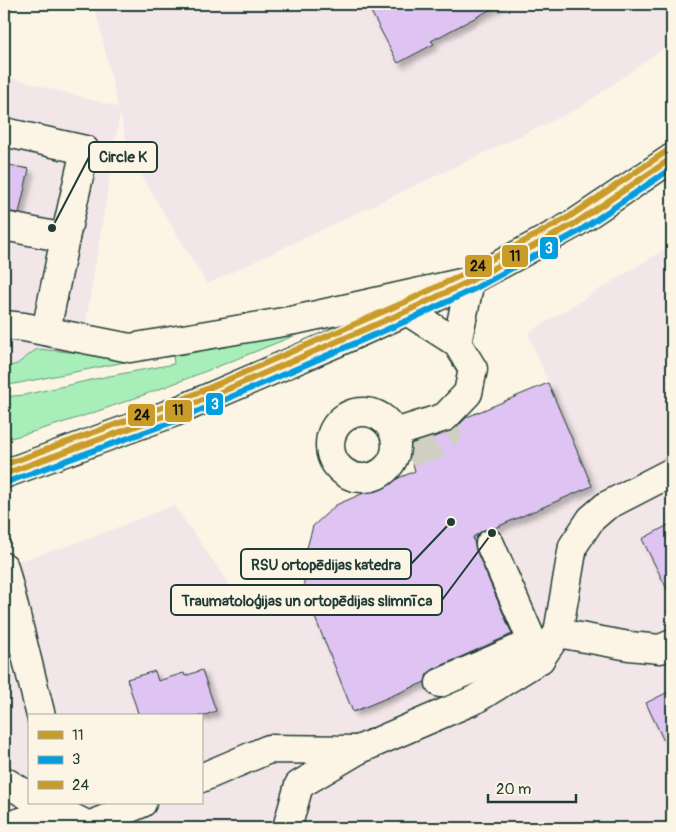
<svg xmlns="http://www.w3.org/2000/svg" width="676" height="832" font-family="Pangolin,sans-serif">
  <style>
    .built { fill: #f3e6e9; fill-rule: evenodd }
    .green { fill: #a8eeb9; stroke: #649676 }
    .building { fill: #dfc4f3; stroke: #1f3d34; filter: url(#shadow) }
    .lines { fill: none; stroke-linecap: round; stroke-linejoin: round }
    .minor-tunnel { stroke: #d0d0c2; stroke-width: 28; stroke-dasharray: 28 14; stroke-linecap: butt }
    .minor-casing { stroke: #1f3d34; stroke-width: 31 }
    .major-casing { stroke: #1f3d34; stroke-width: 31 }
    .minor { stroke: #fcf5e5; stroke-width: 28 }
    .major { stroke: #fcf5e5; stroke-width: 28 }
    .bus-1-casing { stroke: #fcf5e5; stroke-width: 10 }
    .bus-2-casing { stroke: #fcf5e5; stroke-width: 10 }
    .bus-3-casing { stroke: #fcf5e5; stroke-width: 10 }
    .bus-1 { stroke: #c99c2a; stroke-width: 6 }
    .bus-2 { stroke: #009de0; stroke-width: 6 }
    .bus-3 { stroke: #c99c2a; stroke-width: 6 }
    .leader { fill: none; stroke: #1f3d34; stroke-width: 2 }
    .callout-dot { fill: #1f3d34; stroke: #fcf5e5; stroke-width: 2 }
    .callout { fill: #fcf5e5; stroke: #1f3d34; stroke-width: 2 }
    .callout-label { font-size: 15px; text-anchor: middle; font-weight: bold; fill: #1f3d34 }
    .line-badge { stroke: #fcf5e5; stroke-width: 2 }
    .badge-label { font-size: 14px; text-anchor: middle; font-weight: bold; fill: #fff }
    .pale-badge-label { font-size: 14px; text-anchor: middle; font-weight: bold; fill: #111 }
  </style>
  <defs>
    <filter id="shadow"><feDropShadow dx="4.5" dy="4.5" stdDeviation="2.5" flood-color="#0004"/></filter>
  </defs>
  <rect width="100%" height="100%" fill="#fcf5e5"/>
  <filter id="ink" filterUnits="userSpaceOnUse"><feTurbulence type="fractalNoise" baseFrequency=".02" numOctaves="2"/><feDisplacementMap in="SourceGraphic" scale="10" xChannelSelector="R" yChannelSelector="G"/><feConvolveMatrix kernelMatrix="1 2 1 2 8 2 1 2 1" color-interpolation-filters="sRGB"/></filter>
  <g filter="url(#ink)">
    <g class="built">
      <polygon points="94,4 672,4 672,42 584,105 573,111 207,284 130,157 120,114 81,353 37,349 17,364 4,368 4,76 118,107"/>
      <path d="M672 245V828H4V565L39 555 85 540 174 505 247 609 304 590V559L313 526 336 505 455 453 467 457 452 423 548 383 528 333ZM29 716H201V803H29Z"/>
    </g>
    <g class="green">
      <path d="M298 330 296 335C200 374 104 413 4 440V397L24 395 104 377 174 364 173 356Z"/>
      <polygon points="37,349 81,353 130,361 4,386 4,368 17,364"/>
    </g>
    <g class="building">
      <polygon points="367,4 501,4 431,41 434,44 398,63"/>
      <polygon points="4,164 29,169 19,213 4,211"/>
      <polygon points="548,383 592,486 492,529 484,530 473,537 476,550 512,634 434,669 427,674 425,682 353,712 304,590 304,559 313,526 336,505 415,471 408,448 412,444 450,432 456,428 467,417"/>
      <polygon points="672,523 672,599 642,539"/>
      <polygon points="202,670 216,711 203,716 139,716 127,679 155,671 158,681 184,673 185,676"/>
      <polygon points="672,690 672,758 646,703"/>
    </g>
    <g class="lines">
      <polyline class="minor-tunnel" points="409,452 435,445 447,434 446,426"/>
      <defs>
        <g id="minor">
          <polyline points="4,132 85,150 65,238 46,331"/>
          <polyline points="4,226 65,238"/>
          <polyline points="4,325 24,327 130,348 295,320 470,281 457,343 407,311"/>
          <circle cx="363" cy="445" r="33"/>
          <polyline points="395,433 445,417 468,393 473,369 457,343"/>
          <polyline points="490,544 540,659"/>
          <polyline points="4,567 41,716"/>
          <polyline points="558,633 629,646 660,649 672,644"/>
          <polyline points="440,683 520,648 540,659"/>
          <polyline points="201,778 269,749 358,750"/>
          <polyline points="4,781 29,796"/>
          <polyline points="57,803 59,811 89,826 142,803"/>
          <polyline points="4,827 59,811 44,803"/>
          <polyline points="287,828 299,785 358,750 474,700 540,659 558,633 573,546 591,519 606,506 672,472"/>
        </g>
        <polyline id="major" points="4,474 175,412 336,343 407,311 470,281 574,224 672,158"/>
      </defs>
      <use href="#minor" class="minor-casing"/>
      <use href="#major" class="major-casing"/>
      <use href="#minor" class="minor"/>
      <use href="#major" class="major"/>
      <defs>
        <polyline id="bus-1" points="4,474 175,412 407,311 470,281 574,224 672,158"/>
        <polyline id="bus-2" points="7,482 178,420 411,319 474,289 578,232 672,168"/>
        <polyline id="bus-3" points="4,465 172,404 403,303 466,273 569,217 667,151"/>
      </defs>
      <use href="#bus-1" class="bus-1-casing"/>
      <use href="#bus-2" class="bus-2-casing"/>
      <use href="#bus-3" class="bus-3-casing"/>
      <use href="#bus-1" class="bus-1"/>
      <use href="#bus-2" class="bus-2"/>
      <use href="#bus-3" class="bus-3"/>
    </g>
  </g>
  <path class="leader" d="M52 228L89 157M451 522L411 564M492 533L442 600"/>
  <g class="callout-dot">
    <circle cx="52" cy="228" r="5"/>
    <circle cx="451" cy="522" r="5"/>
    <circle cx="492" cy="533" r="5"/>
  </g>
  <g class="callout">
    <rect x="89" y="142" width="68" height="30" rx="5"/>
    <rect x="241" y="549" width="170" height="30" rx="5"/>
    <rect x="171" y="585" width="271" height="30" rx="5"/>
  </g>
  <g class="callout-label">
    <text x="123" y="162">Circle K</text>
    <text x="326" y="570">RSU ortopēdijas katedra</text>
    <text x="307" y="606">Traumatoloģijas un ortopēdijas slimnīca</text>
  </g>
  <g class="line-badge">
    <rect x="539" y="236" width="20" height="24" rx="5" fill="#009de0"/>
    <rect x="501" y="244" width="28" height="24" rx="5" fill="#c99c2a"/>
    <rect x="464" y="254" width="29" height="24" rx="5" fill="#c99c2a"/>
    <rect x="205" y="392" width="19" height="24" rx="5" fill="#009de0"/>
    <rect x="164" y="399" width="29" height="24" rx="5" fill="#c99c2a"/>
    <rect x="127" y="403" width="29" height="24" rx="5" fill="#c99c2a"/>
  </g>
  <g class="badge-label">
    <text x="549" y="253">3</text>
    <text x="215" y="409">3</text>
  </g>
  <g class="pale-badge-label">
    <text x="515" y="261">11</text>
    <text x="478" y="271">24</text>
    <text x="178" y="415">11</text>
    <text x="142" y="420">24</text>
  </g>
  <rect width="676" height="832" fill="none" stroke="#fcf5e5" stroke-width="20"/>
  <rect x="10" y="10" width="656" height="812" fill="none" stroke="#1f3d34" stroke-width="2" filter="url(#ink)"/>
  <rect x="28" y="714" width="175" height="90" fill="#fcf5e5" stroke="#a4ab9e"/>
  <rect x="38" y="731" width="25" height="8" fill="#c99c2a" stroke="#a4ab9e"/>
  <text x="72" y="740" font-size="15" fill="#1f3d34">11</text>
  <rect x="38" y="756" width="25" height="8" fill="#009de0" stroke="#a4ab9e"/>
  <text x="72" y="764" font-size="15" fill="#1f3d34">3</text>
  <rect x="38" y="781" width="25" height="8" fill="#c99c2a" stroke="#a4ab9e"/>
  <text x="72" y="790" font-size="15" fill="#1f3d34">24</text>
  <path d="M488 794v8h88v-8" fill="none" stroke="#1f3d34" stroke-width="2.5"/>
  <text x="496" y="794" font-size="15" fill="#1f3d34" stroke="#fcf5e5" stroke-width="4" paint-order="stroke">20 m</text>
</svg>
